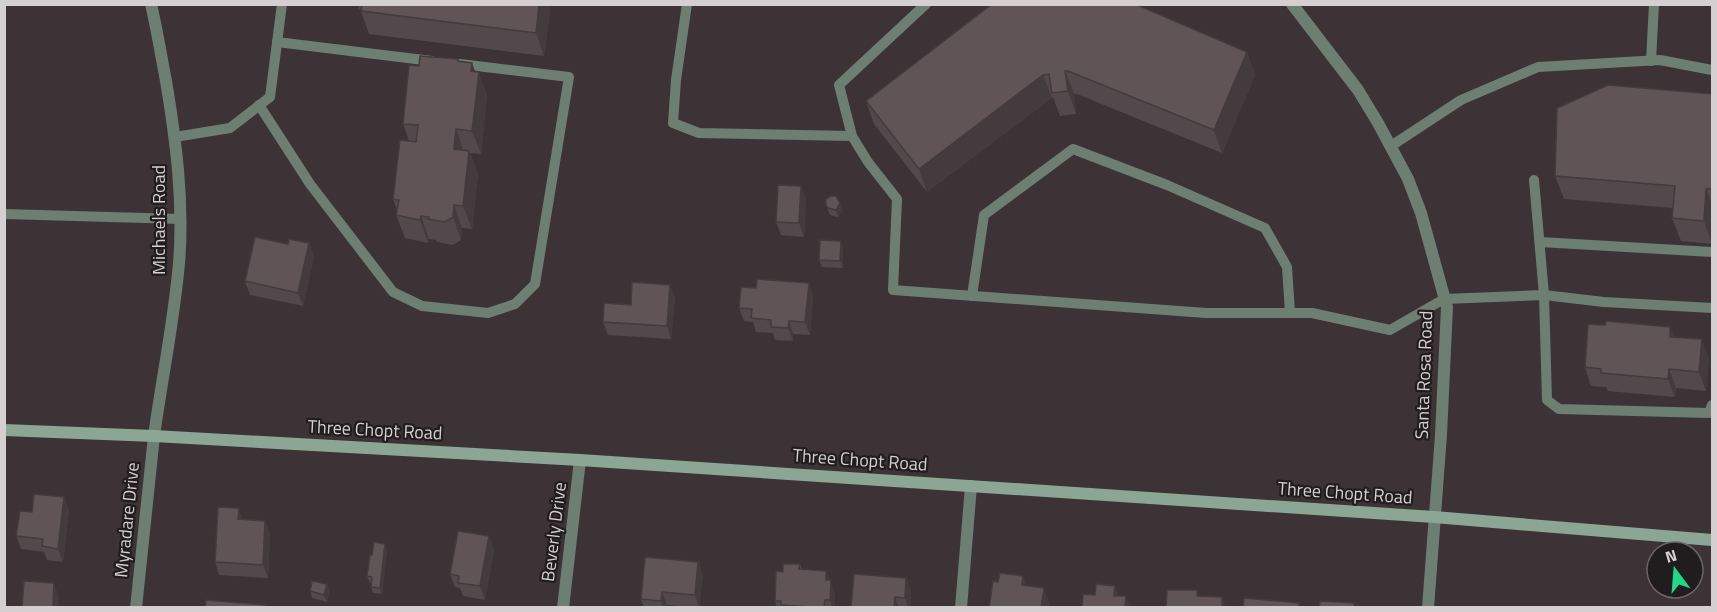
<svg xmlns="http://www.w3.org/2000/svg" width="1717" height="612" font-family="'Titillium Web',sans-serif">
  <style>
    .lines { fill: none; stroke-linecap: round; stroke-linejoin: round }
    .service { stroke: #6d7e73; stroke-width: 10 }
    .minor { stroke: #6d7e73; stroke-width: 12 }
    .tertiary { stroke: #6d7e73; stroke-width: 12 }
    .secondary { stroke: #8ca695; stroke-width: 12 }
    .wall { fill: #53484b }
    .shaded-wall { fill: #433b3d }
    .building { fill: #605457; stroke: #433b3d; stroke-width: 1.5 }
    .labels { text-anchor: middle; stroke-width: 4.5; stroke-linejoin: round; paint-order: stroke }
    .street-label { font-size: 18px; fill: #d6cfd1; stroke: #211c1d }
  </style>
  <rect width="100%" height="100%" fill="#3d3336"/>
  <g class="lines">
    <g class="service">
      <polyline points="687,4 676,80 673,123 699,133 852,136"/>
      <polyline points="926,4 839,85 852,136 868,162 897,199 893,290 1206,313 1312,313 1390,330 1444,299 1544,295 1604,302 1712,308"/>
      <polyline points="277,42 432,61"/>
      <polyline points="1651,61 1654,4"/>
      <polyline points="259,105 310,184 393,292 422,306 488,313 515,304 535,284 569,77 460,64"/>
      <polyline points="175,137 230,128 270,97 282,4"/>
      <polyline points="1391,146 1461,100 1538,67 1660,60 1712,70"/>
      <polyline points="1534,180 1544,295 1547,400 1559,409 1709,413 1712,405"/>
      <polyline points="4,214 180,219"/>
      <polyline points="1540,242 1712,252"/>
      <polyline points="972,296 984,215 1073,149 1167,185 1265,228 1287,267 1290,313"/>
    </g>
    <g class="minor">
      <polyline points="1292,4 1358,90 1378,123 1408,179 1421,213 1447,307 1441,435 1428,608"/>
      <polyline points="136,608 154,436"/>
      <polyline points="563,608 580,460"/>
      <polyline points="961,608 971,486"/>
    </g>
    <path class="tertiary" d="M151 4C157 30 161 55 166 81 176 141 184 202 179 263 174 321 162 378 154 436"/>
    <polyline class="secondary" points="4,430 154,436 580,460 1434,517 1712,540"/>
  </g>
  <g class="wall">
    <polygon points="358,4 551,4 544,56 369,34 361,11 361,9 359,9"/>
    <polygon points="992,4 1247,52 1255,75 1222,153 1077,94 1074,94 1076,114 1060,116 1053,97 1052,98 927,192 874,124 866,101"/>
    <polygon points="458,59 459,61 475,71 487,95 481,154 470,153 478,174 472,229 462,228 461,240 453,245 437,242 436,240 429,239 428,243 405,238 396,215 397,210 393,199 409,141 403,124 419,66"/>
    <polygon points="1713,94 1712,244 1681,241 1672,218 1673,208 1564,199 1555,176"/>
    <polygon points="806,199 804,237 781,235 776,222"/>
    <polygon points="826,205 843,210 838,217 830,215"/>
    <polygon points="841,241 843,248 843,268 822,267 819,260"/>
    <polygon points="309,243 314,257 303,306 250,295 245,281"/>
    <polygon points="809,283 813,296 810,335 793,334 793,341 775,340 773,333 756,332 753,322 744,321 739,308 756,288"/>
    <polygon points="670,285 675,298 671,339 608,335 603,322"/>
    <polygon points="1605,325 1670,327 1674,337 1709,358 1706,391 1676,388 1675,397 1608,391 1606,387 1591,386 1585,367"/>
    <polygon points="64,497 69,510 63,562 47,560 44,552 21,549 16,536 32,512"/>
    <polygon points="243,519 265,521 270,534 268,578 219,575 215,562"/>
    <polygon points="489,536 494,550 485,600 463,596 460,588 455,587 450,574"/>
    <polygon points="387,551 382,594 373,593 371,587 371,583 370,583 367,576 372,555"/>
    <polygon points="698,562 703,575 699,608 667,605 667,608 644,608 641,599"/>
    <polygon points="800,564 802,569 826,571 835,594 835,608 777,608 775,601 783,572"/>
    <polygon points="906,578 911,592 910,608 851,608"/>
    <polygon points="327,584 329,591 327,602 312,598 310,591"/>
  </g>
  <g class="shaded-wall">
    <polygon points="539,4 551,4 544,56 536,33"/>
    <polygon points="1247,52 1255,75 1222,153 1214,130"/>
    <polygon points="472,63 478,79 479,72 487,95 481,154 472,131 471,71"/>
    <polygon points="1065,71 1074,94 1076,114 1068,91"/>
    <polygon points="1043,75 1052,98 927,192 919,169"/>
    <polygon points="456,129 464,152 454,149"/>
    <polygon points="469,151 478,174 472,229 463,206"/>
    <polygon points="801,186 806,199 804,237 799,223"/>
    <polygon points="1706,189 1713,206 1712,244 1704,221"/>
    <polygon points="840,203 843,210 838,217 836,210"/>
    <polygon points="454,205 462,228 461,240 453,217"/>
    <polygon points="421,216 429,239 428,243 420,220"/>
    <polygon points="841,241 843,248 843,268 840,261"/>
    <polygon points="309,243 314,257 303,306 298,293"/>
    <polygon points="809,283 813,296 810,335 805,322"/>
    <polygon points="670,285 675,298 671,339 667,326"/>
    <polygon points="789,321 793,334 793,341 788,328"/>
    <polygon points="1670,327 1677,346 1670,337"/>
    <polygon points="1702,339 1709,358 1706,391 1699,372"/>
    <polygon points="1669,369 1676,388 1675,397 1668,379"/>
    <polygon points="64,497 69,510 63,562 58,549"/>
    <polygon points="239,508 243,522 238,519"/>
    <polygon points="265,521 270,534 268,578 263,565"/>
    <polygon points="489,536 494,550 485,600 480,586"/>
    <polygon points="385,544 387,551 382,594 380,588"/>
    <polygon points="698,562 703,575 699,608 695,595"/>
    <polygon points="826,571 835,594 835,608 832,608 830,600 826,580"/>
    <polygon points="1023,576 1030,594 1022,585"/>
    <polygon points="906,578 911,592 910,608 908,608 905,598"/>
    <polygon points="54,583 59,597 58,608 53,608"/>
    <polygon points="327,584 329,591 327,602 324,595"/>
    <polygon points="1115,586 1120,599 1114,596"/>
    <polygon points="1044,588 1051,607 1051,608 1041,608"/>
    <polygon points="662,592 667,605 667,608 663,608 661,601"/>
    <polygon points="1126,596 1130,608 1125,608"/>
    <polygon points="895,597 899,608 894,608"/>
    <polygon points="1222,597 1226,608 1222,608"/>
  </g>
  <g class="building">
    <polygon points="362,4 539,4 536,33 361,11"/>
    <polygon points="992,4 1135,4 1247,52 1214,130 1068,71 1065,71 1068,91 1052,93 1049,74 1043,75 919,169 866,101"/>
    <polygon points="420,56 458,59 458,61 472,63 471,71 479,72 472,131 456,129 454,149 469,151 463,206 454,205 453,217 445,222 428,219 429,217 421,216 420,220 396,215 399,200 393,199 400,140 416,142 418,125 403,124 409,65 419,66"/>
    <polygon points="1608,85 1713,94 1713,189 1706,189 1704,221 1672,218 1675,186 1555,176 1557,108"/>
    <polygon points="778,185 801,186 799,223 776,222"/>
    <polygon points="831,196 836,196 840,203 836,210 828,208 826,205 826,199"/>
    <polygon points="255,237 288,244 289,239 309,243 298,293 245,281"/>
    <polygon points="820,240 841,241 840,261 819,260"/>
    <polygon points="757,279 809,283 805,322 789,321 788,328 771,327 771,320 751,318 752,309 739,308 741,287 756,288"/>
    <polygon points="632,282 670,285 667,326 603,322 604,303 631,305"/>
    <polygon points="1606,321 1670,327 1670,337 1702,339 1699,372 1669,369 1668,379 1601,373 1601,369 1585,367 1588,324 1605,325"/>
    <polygon points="34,494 64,497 58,549 42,546 43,539 16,536 20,511 32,512"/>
    <polygon points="218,507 239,508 238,519 265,521 263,565 215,562"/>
    <polygon points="458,531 489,536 480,586 458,583 459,576 450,574"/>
    <polygon points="374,542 385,544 380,588 371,587 372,577 367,576 370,555 372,555"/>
    <polygon points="645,557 698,562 695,595 662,592 661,601 641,599"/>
    <polygon points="783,564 800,564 799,569 826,571 826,580 831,580 830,600 825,600 824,608 781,605 781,601 775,601 776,571 783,572"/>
    <polygon points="1000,573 1023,576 1022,585 1044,588 1041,608 989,608 993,581 998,582"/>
    <polygon points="854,574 906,578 905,598 895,597 894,608 851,608"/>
    <polygon points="24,581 54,583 53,608 22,608"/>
    <polygon points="312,581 327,584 324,595 310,591"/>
    <polygon points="1096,584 1115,586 1114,596 1126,596 1125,608 1082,608 1083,594 1095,595"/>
    <polygon points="1167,590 1197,590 1197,596 1222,597 1222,608 1166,608"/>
    <polygon points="1244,598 1299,603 1299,608 1243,608"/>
    <polygon points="206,600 265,605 265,608 205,608"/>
    <polygon points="1320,601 1354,603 1354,606 1378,608 1319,608"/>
  </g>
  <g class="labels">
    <g class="street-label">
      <text transform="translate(159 220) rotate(-90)" y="6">Michaels Road</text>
      <text transform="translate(1424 375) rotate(-88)" y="6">Santa Rosa Road</text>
      <text transform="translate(375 430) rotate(3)" y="6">Three Chopt Road</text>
      <text transform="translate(860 460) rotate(4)" y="6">Three Chopt Road</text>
      <text transform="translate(1345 493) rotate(4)" y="6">Three Chopt Road</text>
      <text transform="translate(127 520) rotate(-84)" y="6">Myradare Drive</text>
      <text transform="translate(554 532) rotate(-83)" y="6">Beverly Drive</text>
    </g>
  </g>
  <rect width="1717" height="612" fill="none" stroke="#d6cfd1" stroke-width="12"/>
  <g transform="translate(1675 570) rotate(344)"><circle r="28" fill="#211c1d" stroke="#696465" stroke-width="1.5"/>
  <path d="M0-4.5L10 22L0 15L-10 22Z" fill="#20d887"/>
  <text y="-9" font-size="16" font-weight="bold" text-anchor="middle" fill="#d6cfd1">N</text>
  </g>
</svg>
